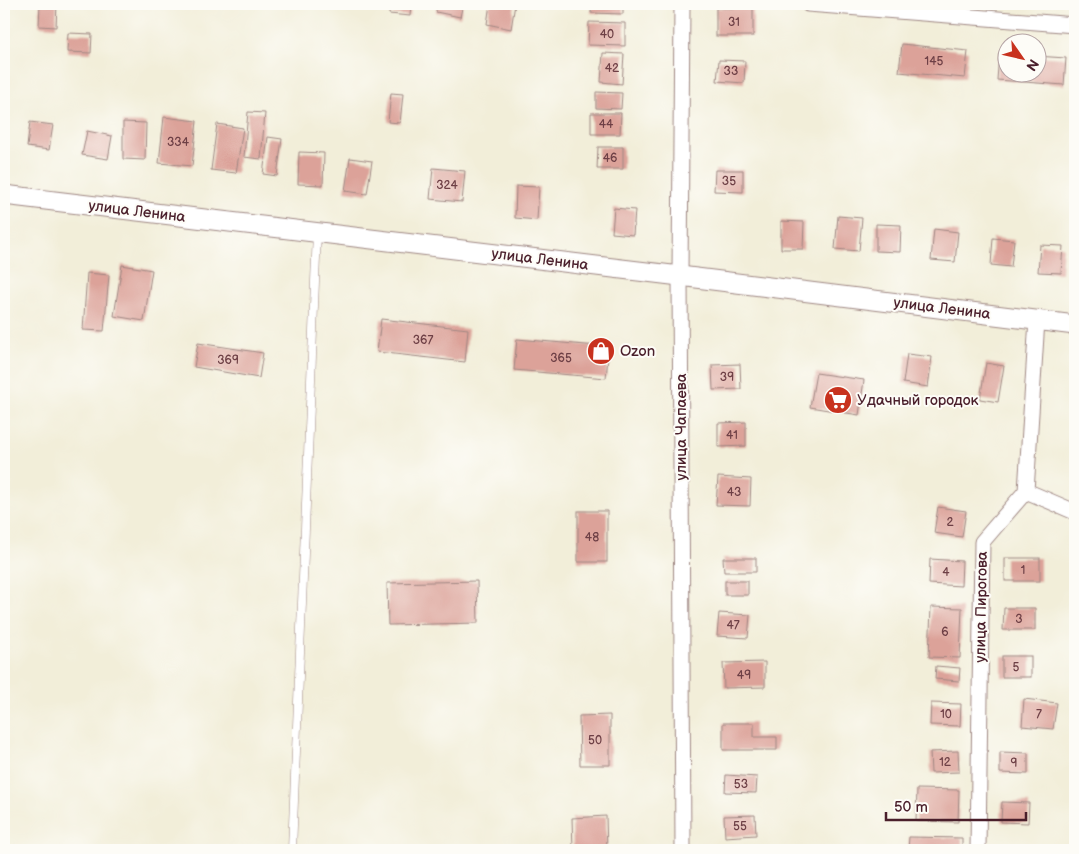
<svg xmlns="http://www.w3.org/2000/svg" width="1079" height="854" font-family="'Balsamiq Sans',sans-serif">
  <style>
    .building { fill: #dca299 }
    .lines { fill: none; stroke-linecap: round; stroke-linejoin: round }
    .service-casing { stroke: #9e8682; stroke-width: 9 }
    .minor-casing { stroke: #9e8682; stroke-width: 17 }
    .tertiary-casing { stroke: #9e8682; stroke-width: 21 }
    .service { stroke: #fff; stroke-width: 8 }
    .minor { stroke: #fff; stroke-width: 15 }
    .tertiary { stroke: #fff; stroke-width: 19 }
    .labels { text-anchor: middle; stroke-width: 4; stroke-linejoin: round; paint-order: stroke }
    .number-label { font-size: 12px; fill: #6e4046 }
    .street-label { font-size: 15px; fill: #4a1f2b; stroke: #fdfcf7 }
    .poi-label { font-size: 15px; fill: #4a1f2b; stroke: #fdfcf7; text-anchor: start }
  </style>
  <rect width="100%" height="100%" fill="#fdfcf7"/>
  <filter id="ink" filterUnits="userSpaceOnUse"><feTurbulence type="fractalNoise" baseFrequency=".02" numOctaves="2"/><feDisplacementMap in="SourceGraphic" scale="10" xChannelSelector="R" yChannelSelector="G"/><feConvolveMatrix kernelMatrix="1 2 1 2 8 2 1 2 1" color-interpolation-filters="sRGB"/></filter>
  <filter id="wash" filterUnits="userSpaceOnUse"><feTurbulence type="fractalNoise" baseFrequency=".0096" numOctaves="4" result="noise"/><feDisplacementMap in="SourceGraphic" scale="20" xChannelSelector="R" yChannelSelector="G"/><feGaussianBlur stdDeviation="1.12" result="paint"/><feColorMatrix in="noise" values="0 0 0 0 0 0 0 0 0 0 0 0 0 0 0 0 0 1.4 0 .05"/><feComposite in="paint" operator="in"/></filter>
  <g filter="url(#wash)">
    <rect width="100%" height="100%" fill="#f2eed9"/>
    <g id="blocks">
      <g class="building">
        <polygon points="40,4 57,4 56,27 39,26"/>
        <polygon points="390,4 411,4 410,16 389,14"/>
        <polygon points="437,4 463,4 460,17 436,12"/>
        <polygon points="490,4 515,4 511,29 487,24"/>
        <polygon points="592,4 623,4 623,14 591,13"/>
        <rect x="716" y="8" width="37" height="28"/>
        <polygon points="589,22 625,23 625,46 588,45"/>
        <polygon points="68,33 92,34 91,53 67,52"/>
        <polygon points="902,44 968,51 965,78 899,72"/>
        <polygon points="603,53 624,54 622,84 601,82"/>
        <polygon points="999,54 1006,54 1006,72 1036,72 1036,56 1066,58 1064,85 997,80"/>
        <polygon points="719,60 745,61 744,83 717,81"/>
        <polygon points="596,92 622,93 621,109 596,108"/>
        <polygon points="391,93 403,94 400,123 388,122"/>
        <polygon points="248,112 265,113 261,159 244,157"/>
        <polygon points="591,113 621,113 620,134 591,134"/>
        <polygon points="164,117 197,121 192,166 159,163"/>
        <polygon points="30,122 53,125 49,150 27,147"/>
        <polygon points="123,122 146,123 145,160 123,159"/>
        <polygon points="217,124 243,128 236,173 211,170"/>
        <polygon points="87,131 112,136 108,159 82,155"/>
        <polygon points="268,137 282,139 277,176 263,174"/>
        <polygon points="598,147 623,147 623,169 597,169"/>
        <polygon points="299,152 324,153 323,185 298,184"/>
        <polygon points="350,158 372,161 367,194 345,191"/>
        <polygon points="433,168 465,171 462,202 430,199"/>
        <polygon points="715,170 743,170 743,192 714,191"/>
        <polygon points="516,186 539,187 537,220 515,218"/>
        <polygon points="614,208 635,210 633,235 612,233"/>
        <polygon points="838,216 862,218 859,251 835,249"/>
        <polygon points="781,221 804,222 803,249 781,249"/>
        <polygon points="876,224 901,225 900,252 876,251"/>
        <polygon points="934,229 958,232 955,262 931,260"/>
        <polygon points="993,238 1014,240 1011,267 991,265"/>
        <polygon points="1040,245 1063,246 1061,273 1038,272"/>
        <polygon points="122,265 152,270 144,321 114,316"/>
        <polygon points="87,273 109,275 104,331 83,330"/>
        <polygon points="381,319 468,329 465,362 377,352"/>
        <polygon points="517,339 609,347 606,378 514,370"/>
        <polygon points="198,343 263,353 259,378 194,367"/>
        <polygon points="907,354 932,357 928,387 903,383"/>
        <polygon points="986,363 1004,366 998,402 980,399"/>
        <polygon points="740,364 741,389 713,390 712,365"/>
        <polygon points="816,373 864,380 859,415 810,407"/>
        <polygon points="746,422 746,446 718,447 718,423"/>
        <polygon points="718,477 751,479 750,506 716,505"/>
        <polygon points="938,507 966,511 962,537 934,533"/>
        <rect x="578" y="511" width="29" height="51"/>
        <polygon points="723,558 756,558 756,572 724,572"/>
        <rect x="1005" y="558" width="35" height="23"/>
        <polygon points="930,559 962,561 961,586 929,584"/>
        <polygon points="477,581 478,623 388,625 387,583"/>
        <rect x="725" y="581" width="23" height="14"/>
        <polygon points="931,607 962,608 960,658 929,657"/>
        <polygon points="1004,608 1035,608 1035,630 1003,630"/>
        <polygon points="719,613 750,615 748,638 717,636"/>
        <rect x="1002" y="656" width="29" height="21"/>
        <polygon points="765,662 765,687 724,688 723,663"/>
        <polygon points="936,666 960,668 959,681 935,679"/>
        <polygon points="1024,699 1057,703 1053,729 1022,726"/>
        <polygon points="931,703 961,704 960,726 930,725"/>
        <polygon points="610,715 610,765 580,765 579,716"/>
        <polygon points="723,723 754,723 754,737 777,737 777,750 723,750"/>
        <polygon points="958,751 959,772 931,773 930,752"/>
        <polygon points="1000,752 1028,753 1028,774 1000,773"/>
        <polygon points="726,775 757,777 756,793 725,792"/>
        <polygon points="917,789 959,790 958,822 916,821"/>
        <polygon points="1002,802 1029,803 1028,823 1001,822"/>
        <polygon points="755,815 756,835 725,837 724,816"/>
        <polygon points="606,816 607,850 573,850 572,818"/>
        <polygon points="909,837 962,838 962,850 908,850"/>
      </g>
    </g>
  </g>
  <g filter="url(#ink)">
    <use href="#blocks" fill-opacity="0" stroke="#9e8682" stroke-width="1"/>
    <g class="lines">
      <defs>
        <polyline id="service" points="292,850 317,232"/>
        <g id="minor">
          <polyline points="682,4 680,276 683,850"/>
          <polyline points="808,4 1075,25"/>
          <polyline points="1026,491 1075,512"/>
          <polyline points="978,850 982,542 1026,491 1037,320"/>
        </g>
        <polyline id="tertiary" points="4,195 680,276 1075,325"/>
      </defs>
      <use href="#service" class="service-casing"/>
      <use href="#minor" class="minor-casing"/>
      <use href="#tertiary" class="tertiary-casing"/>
      <use href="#service" class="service"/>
      <use href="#minor" class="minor"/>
      <use href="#tertiary" class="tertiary"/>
    </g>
  </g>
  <defs>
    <symbol id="shop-disc" viewBox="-11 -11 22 22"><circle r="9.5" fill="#c8321e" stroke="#fdfcf7"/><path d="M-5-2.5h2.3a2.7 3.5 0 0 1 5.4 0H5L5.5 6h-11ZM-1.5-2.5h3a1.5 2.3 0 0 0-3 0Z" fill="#fff"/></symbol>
    <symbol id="supermarket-disc" viewBox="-11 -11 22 22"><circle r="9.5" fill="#c8321e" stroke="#fdfcf7"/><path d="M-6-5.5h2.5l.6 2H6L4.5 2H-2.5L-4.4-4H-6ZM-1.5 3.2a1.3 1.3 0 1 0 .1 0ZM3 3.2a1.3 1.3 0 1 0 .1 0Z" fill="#fff"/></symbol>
  </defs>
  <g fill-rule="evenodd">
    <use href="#shop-disc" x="585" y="335" width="32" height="32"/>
    <use href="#supermarket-disc" x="822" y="384" width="32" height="32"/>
  </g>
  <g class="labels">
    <g class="number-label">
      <text x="734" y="26">31</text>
      <text x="607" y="38">40</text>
      <text x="934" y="65">145</text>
      <text x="612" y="72">42</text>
      <text x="731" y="75">33</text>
      <text x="606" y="128">44</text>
      <text x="178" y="146">334</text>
      <text x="610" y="162">46</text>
      <text x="729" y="185">35</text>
      <text x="447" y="189">324</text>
      <text x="423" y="344">367</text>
      <text x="561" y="362">365</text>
      <text x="228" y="364">369</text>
      <text x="727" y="381">39</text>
      <text x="732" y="439">41</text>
      <text x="734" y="496">43</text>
      <text x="950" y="526">2</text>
      <text x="592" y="541">48</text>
      <text x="1023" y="574">1</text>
      <text x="946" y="576">4</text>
      <text x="1019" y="623">3</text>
      <text x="733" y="629">47</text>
      <text x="945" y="636">6</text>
      <text x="1016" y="671">5</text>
      <text x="744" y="679">49</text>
      <text x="946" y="718">10</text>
      <text x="1039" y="718">7</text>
      <text x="595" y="744">50</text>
      <text x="945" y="766">12</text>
      <text x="1014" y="767">9</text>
      <text x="741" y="788">53</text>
      <text x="740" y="830">55</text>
    </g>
    <g class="street-label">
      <text transform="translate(137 211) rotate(7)" y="5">улица Ленина</text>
      <text transform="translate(540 259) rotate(7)" y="5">улица Ленина</text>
      <text transform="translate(942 308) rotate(7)" y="5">улица Ленина</text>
      <text transform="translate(681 427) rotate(-90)" y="5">улица Чапаева</text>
      <text transform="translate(981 607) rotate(-89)" y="5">улица Пирогова</text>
    </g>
    <g class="poi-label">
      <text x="620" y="356">Ozon</text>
      <text x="857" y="405">Удачный городок</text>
    </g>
  </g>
  <rect width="1079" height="854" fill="none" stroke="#fdfcf7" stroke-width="20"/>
  <g transform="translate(1022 58) rotate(124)"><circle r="24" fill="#fdfcf7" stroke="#b5a4a5"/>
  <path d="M0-4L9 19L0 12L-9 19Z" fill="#c8321e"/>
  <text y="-8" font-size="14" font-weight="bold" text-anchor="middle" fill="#4a1f2b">N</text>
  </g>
  <path d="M886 812v8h140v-8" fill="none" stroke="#4a1f2b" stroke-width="2.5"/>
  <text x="894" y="812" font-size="15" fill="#4a1f2b" stroke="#fdfcf7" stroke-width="4" paint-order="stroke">50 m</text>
</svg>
